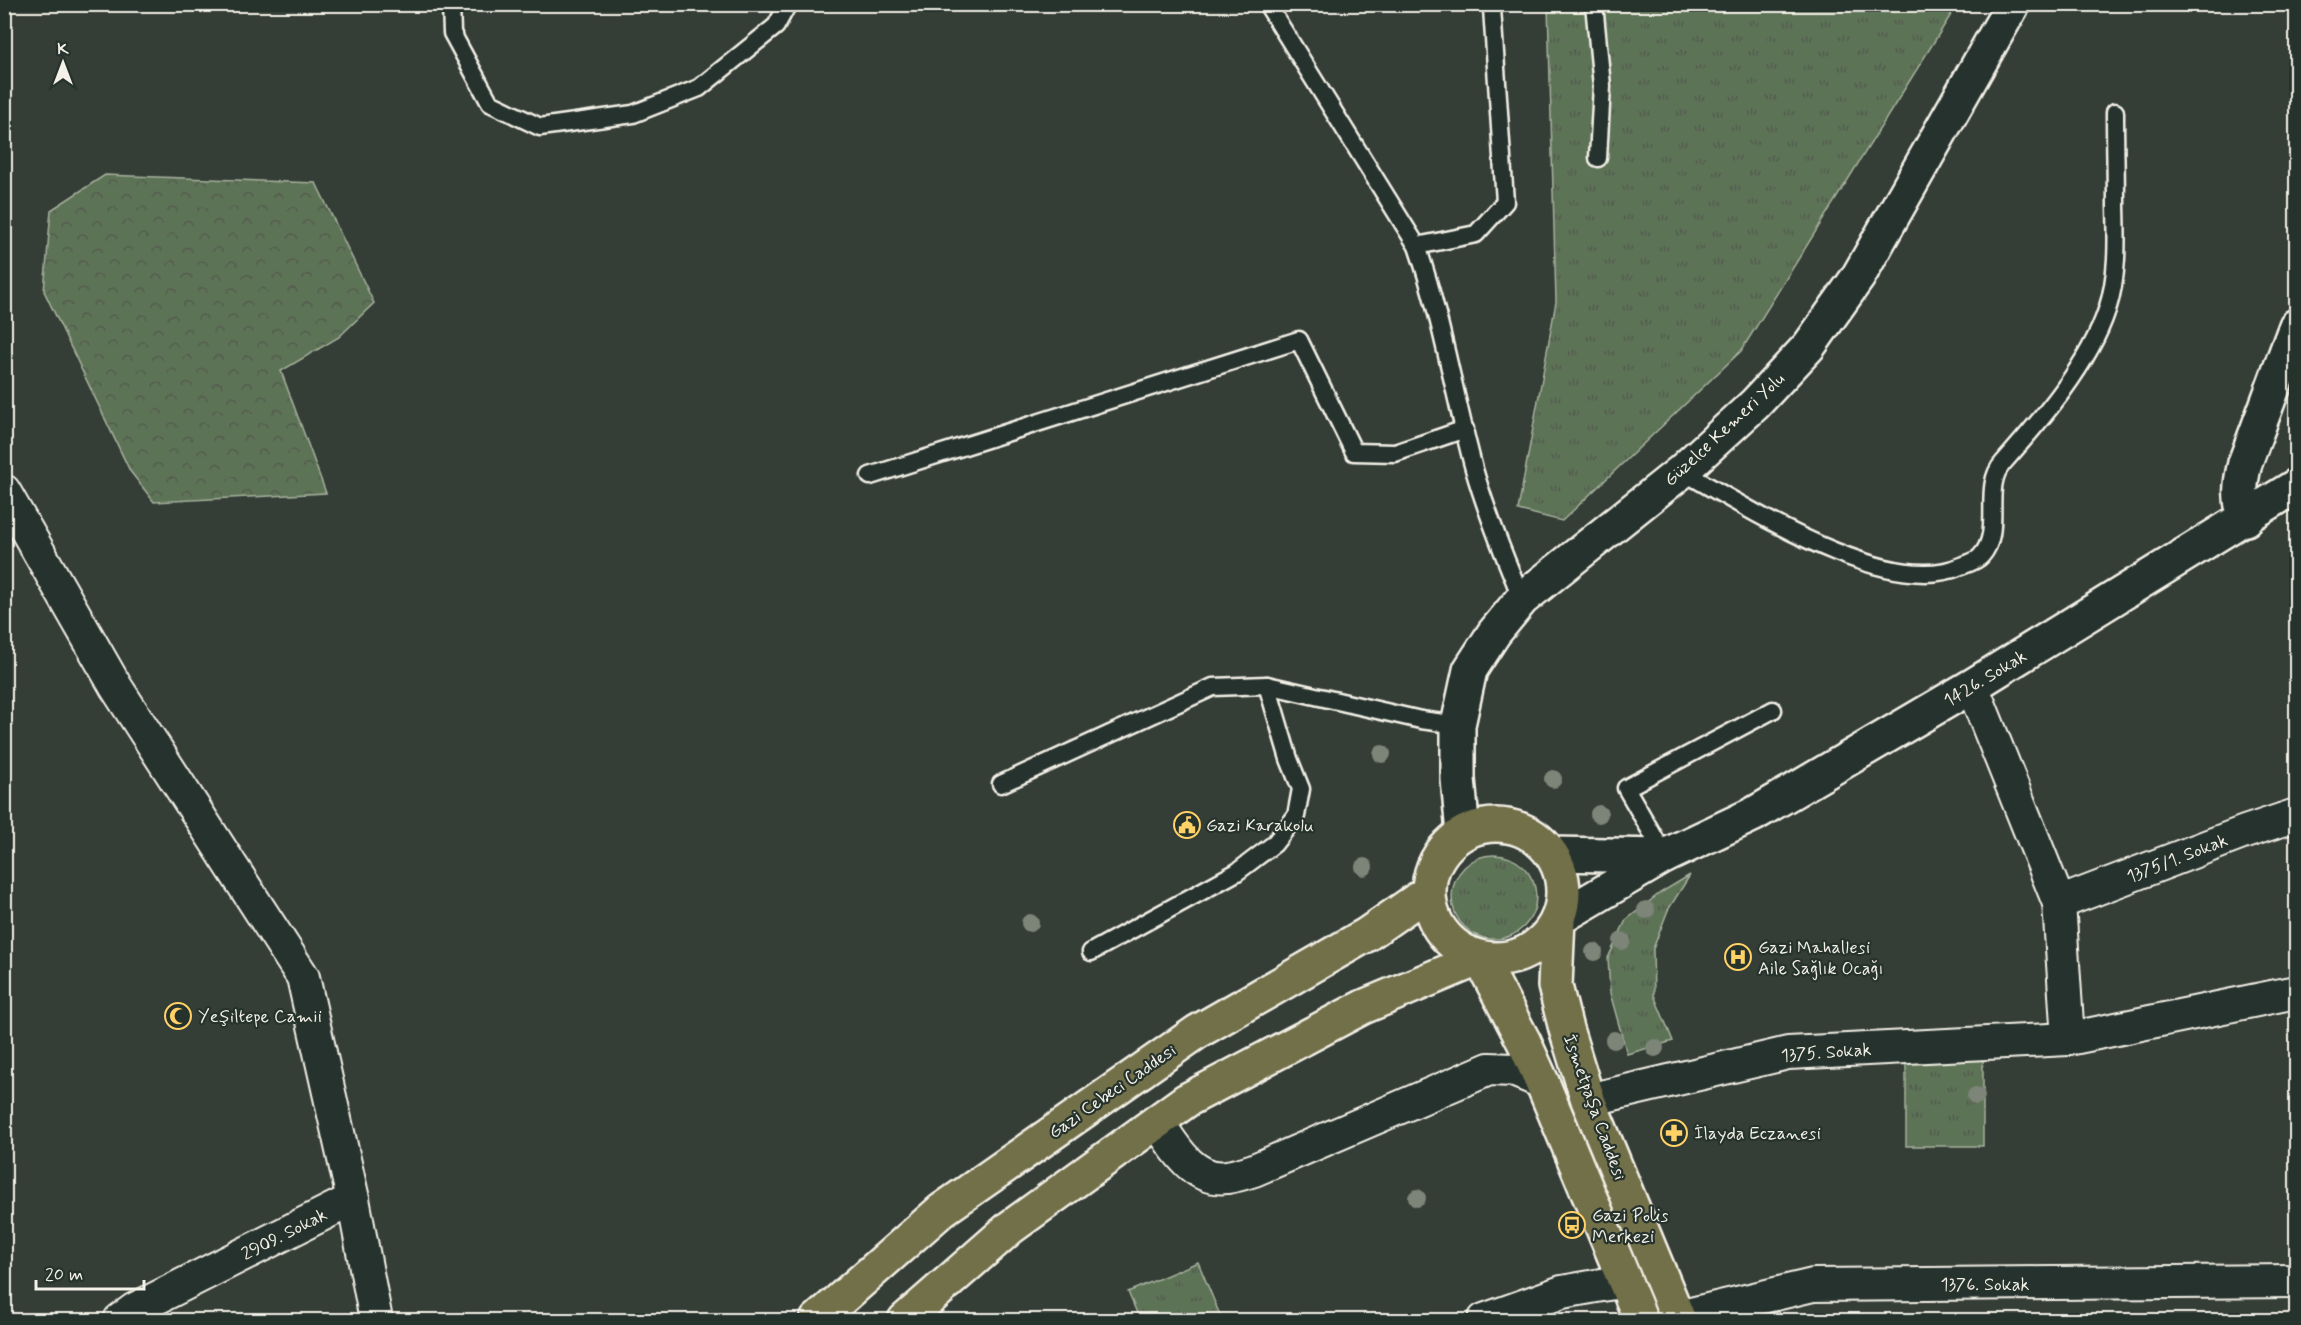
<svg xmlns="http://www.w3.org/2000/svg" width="2301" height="1325" font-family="Mynerve,sans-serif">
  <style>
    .grass { fill: url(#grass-tufts); stroke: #a8b29f; stroke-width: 1.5 }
    .forest { fill: url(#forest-crowns); stroke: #a8b29f; stroke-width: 1.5 }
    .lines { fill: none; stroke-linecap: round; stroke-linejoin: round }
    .service-casing { stroke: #f4f1e8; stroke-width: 21 }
    .minor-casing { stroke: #f4f1e8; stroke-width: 36 }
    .tertiary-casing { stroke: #f4f1e8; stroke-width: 38 }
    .secondary-casing { stroke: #f4f1e8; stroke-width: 38 }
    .primary-casing { stroke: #f4f1e8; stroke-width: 38 }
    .service { stroke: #26332d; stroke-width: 16 }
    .minor { stroke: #26332d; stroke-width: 32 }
    .tertiary { stroke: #26332d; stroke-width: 33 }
    .secondary { stroke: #26332d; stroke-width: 33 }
    .primary { stroke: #726f4a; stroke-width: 33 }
    .tree { fill: #7d8478 }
    .labels { text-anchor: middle; stroke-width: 4.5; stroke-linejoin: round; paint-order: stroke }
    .street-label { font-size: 18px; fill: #f4f1e8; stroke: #26332d }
    .poi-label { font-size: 18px; fill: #f4f1e8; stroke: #26332d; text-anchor: start }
  </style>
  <defs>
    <pattern id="grass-tufts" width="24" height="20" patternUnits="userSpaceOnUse" patternTransform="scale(1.5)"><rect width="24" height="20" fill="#5d7356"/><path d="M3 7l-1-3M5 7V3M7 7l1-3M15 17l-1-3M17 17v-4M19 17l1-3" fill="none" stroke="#525b4d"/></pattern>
    <pattern id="forest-crowns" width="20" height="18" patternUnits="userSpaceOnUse" patternTransform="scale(1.5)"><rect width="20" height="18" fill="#5d7356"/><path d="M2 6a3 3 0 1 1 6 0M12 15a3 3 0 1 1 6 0" fill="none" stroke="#525b4d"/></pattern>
  </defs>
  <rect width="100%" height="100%" fill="#343d36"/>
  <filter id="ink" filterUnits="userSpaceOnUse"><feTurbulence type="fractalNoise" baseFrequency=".0167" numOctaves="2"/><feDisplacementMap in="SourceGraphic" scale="12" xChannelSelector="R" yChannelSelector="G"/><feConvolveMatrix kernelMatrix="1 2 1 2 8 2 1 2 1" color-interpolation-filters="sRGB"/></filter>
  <g filter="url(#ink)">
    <g class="grass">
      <polygon points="1548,5 1957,5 1741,351 1562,521 1518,510 1556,302"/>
      <circle cx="1494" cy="897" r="42"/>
      <polygon points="1690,875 1668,910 1653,949 1654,995 1673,1041 1627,1054 1610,993 1608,958 1626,920 1660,893"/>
      <rect x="1906" y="1059" width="77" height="87"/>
      <polygon points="1198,1262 1222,1320 1140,1320 1128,1292"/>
    </g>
    <polygon class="forest" points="105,175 316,183 374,303 339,337 281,371 326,493 154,502 130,471 44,291 51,210"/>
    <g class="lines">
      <defs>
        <g id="service">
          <polyline points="451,4 452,33 490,103 540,127 633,114 699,88 776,26 788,4"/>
          <path d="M1267 4 1417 246C1442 319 1454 395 1474 469 1487 514 1504 556 1522 599"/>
          <polyline points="1594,4 1602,86 1598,158"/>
          <polyline points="1417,246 1476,234 1505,202 1492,8"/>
          <path d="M1682 471C1746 507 1888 599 1961 566 1967 564 1977 561 1981 556 2004 531 1981 487 2003 463 2041 420 2089 365 2107 310 2118 277 2117 241 2116 207 2116 175 2115 144 2115 112"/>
          <polyline points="870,476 1299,340 1354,452 1395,453 1465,429"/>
          <polyline points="1001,784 1213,687 1267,685 1421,720 1458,725"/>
          <polyline points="1665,856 1626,788 1773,710"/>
          <polyline points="1091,952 1237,872 1274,844 1296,816 1301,789 1289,759 1267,685"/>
        </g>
        <g id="minor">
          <polyline points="4,491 116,687 303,977 353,1199 376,1320"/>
          <polyline points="1972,686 2059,903 2068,1039"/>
          <polyline points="2059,903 2245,832 2296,815"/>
          <polyline points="1588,1100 1788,1053 2068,1039 2296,992"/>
          <path d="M1157 1121C1173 1145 1193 1182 1227 1177 1236 1176 1245 1173 1254 1170L1489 1069 1513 1070 1542 1082"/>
          <polyline points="1678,1317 1813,1285 2296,1281"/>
          <polyline points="120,1320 135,1309 353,1199"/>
          <polyline points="1484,1320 1562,1292 1625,1281"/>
        </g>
        <path id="tertiary" d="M2246 519C2238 499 2240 483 2245 463L2296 326"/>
        <g id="secondary">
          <polyline points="1463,833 1458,779 1458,725 1470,670 1494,633 1522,599 1682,471 1755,404 1809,346 1858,277 2013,4"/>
          <polyline points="1552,854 1665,856 1558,919"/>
          <polyline points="1665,856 1754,814 1972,686 2296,486"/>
        </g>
        <g id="primary">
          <circle cx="1496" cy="892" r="67"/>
          <polyline points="1558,919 1555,986 1566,1029 1588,1100 1679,1320"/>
          <polyline points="1480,958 1524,1042 1542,1082 1641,1320"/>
          <polyline points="817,1320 942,1210 1197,1032 1366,935 1428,892"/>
          <polyline points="905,1320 1011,1227 1187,1100 1363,1007 1480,958"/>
        </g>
      </defs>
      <use href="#service" class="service-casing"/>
      <use href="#minor" class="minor-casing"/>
      <use href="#tertiary" class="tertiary-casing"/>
      <use href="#secondary" class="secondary-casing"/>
      <use href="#primary" class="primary-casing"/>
      <use href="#service" class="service"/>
      <use href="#minor" class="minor"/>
      <use href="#tertiary" class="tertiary"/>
      <use href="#secondary" class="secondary"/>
      <use href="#primary" class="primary"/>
    </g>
    <g class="tree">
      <circle cx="1382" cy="754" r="9"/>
      <circle cx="1553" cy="779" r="9"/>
      <circle cx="1599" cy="814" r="9"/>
      <circle cx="1364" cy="867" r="9"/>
      <circle cx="1646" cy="910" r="9"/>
      <circle cx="1030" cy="923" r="9"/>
      <circle cx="1622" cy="941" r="9"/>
      <circle cx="1594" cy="952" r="9"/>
      <circle cx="1614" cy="1040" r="9"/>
      <circle cx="1655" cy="1048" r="9"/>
      <circle cx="1976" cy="1096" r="9"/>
      <circle cx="1417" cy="1198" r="9"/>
    </g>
  </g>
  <defs>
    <symbol id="civic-ring" viewBox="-11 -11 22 22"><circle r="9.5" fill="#26332d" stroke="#ffd166" stroke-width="1.5"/><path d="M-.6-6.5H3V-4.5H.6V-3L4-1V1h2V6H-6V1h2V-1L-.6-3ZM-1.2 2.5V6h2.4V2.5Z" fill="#ffd166"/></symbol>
    <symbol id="hospital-ring" viewBox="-11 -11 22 22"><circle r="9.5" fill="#26332d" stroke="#ffd166" stroke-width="1.5"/><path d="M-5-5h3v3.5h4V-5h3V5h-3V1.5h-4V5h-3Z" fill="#ffd166"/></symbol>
    <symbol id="mosque-ring" viewBox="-11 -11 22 22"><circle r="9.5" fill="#26332d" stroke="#ffd166" stroke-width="1.5"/><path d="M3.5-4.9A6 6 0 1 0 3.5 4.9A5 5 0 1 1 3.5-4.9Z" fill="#ffd166"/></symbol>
    <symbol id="pharmacy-ring" viewBox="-11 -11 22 22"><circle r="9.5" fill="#26332d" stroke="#ffd166" stroke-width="1.5"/><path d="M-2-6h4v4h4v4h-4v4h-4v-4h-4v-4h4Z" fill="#ffd166"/></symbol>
    <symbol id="bus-ring" viewBox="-11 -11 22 22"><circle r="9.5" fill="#26332d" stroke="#ffd166" stroke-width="1.5"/><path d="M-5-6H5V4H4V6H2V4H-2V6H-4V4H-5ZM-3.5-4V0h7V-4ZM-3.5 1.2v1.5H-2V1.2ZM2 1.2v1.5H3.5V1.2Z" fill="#ffd166"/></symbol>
  </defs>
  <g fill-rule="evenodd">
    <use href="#civic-ring" x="1172" y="810" width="30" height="30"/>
    <use href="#hospital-ring" x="1723" y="942" width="30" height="30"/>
    <use href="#mosque-ring" x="163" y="1001" width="30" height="30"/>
    <use href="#pharmacy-ring" x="1659" y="1118" width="30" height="30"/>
    <use href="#bus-ring" x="1557" y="1210" width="30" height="30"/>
  </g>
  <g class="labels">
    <g class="street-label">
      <text transform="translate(1724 429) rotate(-43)" y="6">Güzelce Kemeri Yolu</text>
      <text transform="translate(1985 678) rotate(-31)" y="6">1426. Sokak</text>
      <text transform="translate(2177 858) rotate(-21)" y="6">1375/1. Sokak</text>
      <text transform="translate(1826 1052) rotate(-4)" y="6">1375. Sokak</text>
      <text transform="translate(1112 1091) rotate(-35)" y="6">Gazi Cebeci Caddesi</text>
      <text transform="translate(1595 1107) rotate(70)" y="6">İsmetpaşa Caddesi</text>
      <text transform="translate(284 1234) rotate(-27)" y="6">2909. Sokak</text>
      <text x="1985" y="1290">1376. Sokak</text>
    </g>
    <g class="poi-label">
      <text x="1206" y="831">Gazi Karakolu</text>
      <text x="1758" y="953">Gazi Mahallesi<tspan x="1758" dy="21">Aile Sağlık Ocağı</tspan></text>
      <text x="198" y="1022">Yeşiltepe Camii</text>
      <text x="1694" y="1139">İlayda Eczanesi</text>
      <text x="1592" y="1221">Gazi Polis<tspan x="1592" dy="21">Merkezi</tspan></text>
    </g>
  </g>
  <rect width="2301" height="1325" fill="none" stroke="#26332d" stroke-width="24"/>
  <rect x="12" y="12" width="2277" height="1301" fill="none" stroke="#f4f1e8" stroke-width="2" filter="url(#ink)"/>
  <g transform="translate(63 63)" stroke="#26332d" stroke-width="4.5" paint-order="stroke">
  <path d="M0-4.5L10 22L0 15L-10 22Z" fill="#f4f1e8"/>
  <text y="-9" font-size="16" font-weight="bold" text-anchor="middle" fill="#f4f1e8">K</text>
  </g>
  <path d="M36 1280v9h108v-9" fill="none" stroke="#f4f1e8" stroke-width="3"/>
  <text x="45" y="1280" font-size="18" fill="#f4f1e8" stroke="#26332d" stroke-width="4.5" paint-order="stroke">20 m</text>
</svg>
